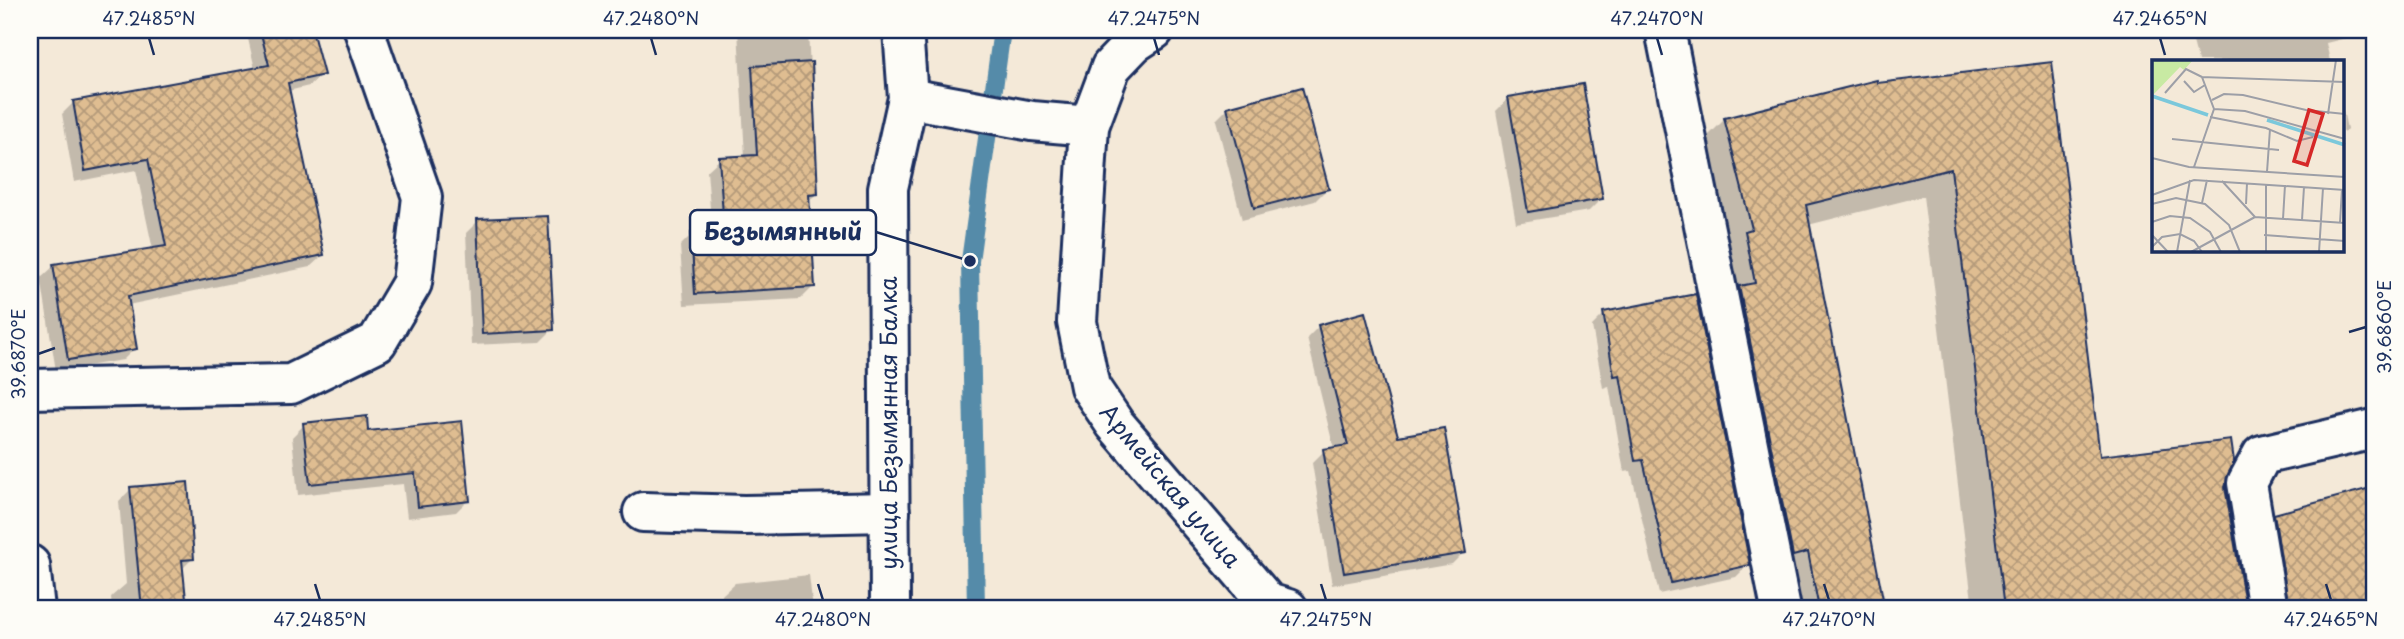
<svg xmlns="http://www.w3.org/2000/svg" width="2404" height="639" font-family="'Playpen Sans',sans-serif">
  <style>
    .shadow { fill: #0003 }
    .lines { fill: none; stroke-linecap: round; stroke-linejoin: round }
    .stream { stroke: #558ba9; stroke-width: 18 }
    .building { fill: url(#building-cross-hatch); stroke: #1b2f5e; stroke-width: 2 }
    .minor-casing { stroke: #1b2f5e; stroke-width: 44 }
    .minor { stroke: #fdfcf7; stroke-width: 38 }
    .ticks { fill: none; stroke: #1b2f5e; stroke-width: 2.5 }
    .labels { text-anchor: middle; stroke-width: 6; stroke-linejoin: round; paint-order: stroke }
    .street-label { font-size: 23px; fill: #1b2f5e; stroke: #fdfcf7 }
    .inset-river { fill: none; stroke: #7bc8db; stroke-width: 3.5 }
    .inset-road { fill: none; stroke: #9d9fa7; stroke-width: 2 }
    .view { fill: #d62828; fill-opacity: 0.15; stroke: #d62828; stroke-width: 3.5 }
    .inset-edge { fill: none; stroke: #1b2f5e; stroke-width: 3.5 }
    .leader { fill: none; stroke: #1b2f5e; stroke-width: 2.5 }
    .callout-dot { fill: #1b2f5e; stroke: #fdfcf7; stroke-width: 2.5 }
    .callout { fill: #fdfcf7; stroke: #1b2f5e; stroke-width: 2.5 }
    .callout-label { font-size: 24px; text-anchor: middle; font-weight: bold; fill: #1b2f5e }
    .neatline { fill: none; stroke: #1b2f5e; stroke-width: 2.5 }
    .ticks-label { font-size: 18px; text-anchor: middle; fill: #1b2f5e }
  </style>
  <defs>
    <pattern id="building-cross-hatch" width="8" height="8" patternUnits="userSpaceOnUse" patternTransform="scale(1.75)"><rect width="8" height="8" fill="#dfbd91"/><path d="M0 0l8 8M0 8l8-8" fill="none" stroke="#b49a7a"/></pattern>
  </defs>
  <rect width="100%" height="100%" fill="#f4e9d8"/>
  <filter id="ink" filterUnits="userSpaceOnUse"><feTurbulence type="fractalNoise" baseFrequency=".0143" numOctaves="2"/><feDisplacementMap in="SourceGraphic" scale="14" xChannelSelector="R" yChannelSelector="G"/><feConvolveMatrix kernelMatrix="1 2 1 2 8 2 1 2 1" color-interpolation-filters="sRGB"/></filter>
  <g filter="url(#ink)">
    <g class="shadow">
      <polygon points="246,30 310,30 322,74 309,86 288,91 323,255 310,267 128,305 135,348 123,360 56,371 41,278 54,266 153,250 136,170 74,182 62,114 74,102 255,69"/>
      <polygon points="497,30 521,30 498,35"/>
      <polygon points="738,30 808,30 816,194 808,202 813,287 801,299 684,305 680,246 692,234 712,233 707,171 720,159 745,157"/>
      <polygon points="2190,30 2374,30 2374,31 2326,43 2330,61 2198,61"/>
      <polygon points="2051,64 2099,458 2224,486 2244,609 1973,609 1923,196 1808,225 1884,609 1786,609 1696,148 1724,120 1875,82 1876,85"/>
      <polygon points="1509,98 1602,198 1589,211 1516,223 1496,111"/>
      <polygon points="1228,108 1327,189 1315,201 1242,220 1216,120"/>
      <polygon points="2343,110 2347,129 2343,133"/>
      <polygon points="478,221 552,330 540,342 471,345 466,233"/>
      <polygon points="1604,314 1748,565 1736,577 1659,594 1631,471 1624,472 1609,386 1603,388 1592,326"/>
      <polygon points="1319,326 1464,552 1452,564 1332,585 1312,463 1324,451 1334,449 1307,338"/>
      <polygon points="304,425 366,433 468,500 456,512 407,518 403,484 298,495 292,437"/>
      <polygon points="131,489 192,559 181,570 185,609 112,609 111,597 126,584 119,501"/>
      <polygon points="2374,489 2374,609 2256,609 2247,544 2275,515"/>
      <polygon points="809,575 813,609 724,609 722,595 735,583"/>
    </g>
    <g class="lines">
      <polyline class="stream" points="976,609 970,261 1002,30"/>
    </g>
    <g class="building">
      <polygon points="260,30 312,30 324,75 288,83 324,255 128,296 137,349 68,360 53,264 166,246 148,159 85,171 73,101 269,65"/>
      <polygon points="812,62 818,194 809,195 815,287 695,294 691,232 724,230 719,157 757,155 752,66"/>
      <polygon points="2052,62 2100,456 2231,440 2234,461 2225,487 2246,609 2004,609 1951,169 1806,205 1885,609 1819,609 1808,552 1793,556 1739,286 1755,283 1745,231 1752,229 1724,118 1877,80 1878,83"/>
      <polygon points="1583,84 1603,199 1528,212 1508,97"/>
      <polygon points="1302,87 1329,189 1254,208 1227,107"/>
      <polygon points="548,216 554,330 482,334 477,219"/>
      <polygon points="1696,294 1750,565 1671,583 1643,460 1635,461 1620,375 1614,376 1603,312"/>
      <polygon points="1365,312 1398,436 1444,428 1466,553 1344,573 1323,449 1348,445 1318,325"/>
      <polygon points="367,416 368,431 462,421 470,501 418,507 415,473 310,484 303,423"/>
      <polygon points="188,482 194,559 182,560 187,609 142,609 130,487"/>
      <polygon points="2374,487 2374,609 2289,609 2274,514"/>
    </g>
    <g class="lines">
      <defs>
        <g id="minor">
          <polyline points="1154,30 1134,43 1111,67 1089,126 1077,322 1090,387 1115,424 1268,603 1288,609"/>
          <polyline points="1665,30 1781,609"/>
          <polyline points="908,98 1032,121 1089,126"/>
          <polyline points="30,389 291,384 377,342 412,283 422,197 364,30"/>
          <polyline points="643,512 744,515 890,512"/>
          <polyline points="30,565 35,609"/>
          <polyline points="890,609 888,188 908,98 903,30"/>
          <polyline points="2268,609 2247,483 2262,455 2374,429"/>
        </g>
      </defs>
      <use href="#minor" class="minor-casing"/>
      <use href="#minor" class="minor"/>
    </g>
  </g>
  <path class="ticks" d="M149 38 154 55M651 38 656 55M1154 38 1159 55M1657 38 1662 55M2160 38 2165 55M2349 332 2366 327M38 354 55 348M315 584 320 600M818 584 823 600M1321 584 1326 600M1824 584 1829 600M2326 584 2331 600"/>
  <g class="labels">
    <g class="street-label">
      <text transform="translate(889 423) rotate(-90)" y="8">улица Безымянная Балка</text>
      <text transform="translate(1170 486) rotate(50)" y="8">Армейская улица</text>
    </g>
  </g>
  <g transform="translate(2152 60)">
    <rect width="192" height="192" fill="#f4e9d8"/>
    <path d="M0 0H41L32 10 28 7 0 36Z" fill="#c8eaa3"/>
    <path class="inset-river" d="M0 36 56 55M115 60 193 85"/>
    <path class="inset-road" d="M32 21 42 32 53 25M13 33 34 9 50 17M60 40 72 34 91 35 154 50 193 54M62 49 93 51 193 79M176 54 184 0M58 57 114 68 145 81 161 77M20 79 127 90M0 98 37 107 193 117M42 107 62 49 50 17 193 22M115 112 118 69M70 121 103 157M0 135 42 120 193 130M50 143 55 120M0 144 24 138 53 144 77 165 88 192M94 144 95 123M103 157 193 163M131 159 133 125M150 160 152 127M0 162 18 156 38 158 58 172 69 192M188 163 190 129M0 175 16 192M112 175 193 181M0 187 10 177 28 174 42 181 50 192M25 192 38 120M39 192 103 157M114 192V124M167 192 171 128"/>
    <path class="view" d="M157 50 171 54 155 105 142 101Z"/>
    <rect width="192" height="192" class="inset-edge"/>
  </g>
  <path class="leader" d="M970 261L876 232"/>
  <circle class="callout-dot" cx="970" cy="261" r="7"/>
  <rect class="callout" x="690" y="210" width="186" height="45" rx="7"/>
  <g class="callout-label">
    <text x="783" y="240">Безымянный</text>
  </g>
  <rect width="2404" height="639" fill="none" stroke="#fdfcf7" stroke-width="77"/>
  <rect x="38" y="38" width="2328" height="562" class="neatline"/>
  <g class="ticks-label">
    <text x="149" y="25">47.2485°N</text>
    <text x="651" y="25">47.2480°N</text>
    <text x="1154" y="25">47.2475°N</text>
    <text x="1657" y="25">47.2470°N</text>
    <text x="2160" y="25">47.2465°N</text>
    <text transform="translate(2385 327) rotate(-90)" y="6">39.6860°E</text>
    <text transform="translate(19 354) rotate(-90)" y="6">39.6870°E</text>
    <text x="320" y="626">47.2485°N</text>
    <text x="823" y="626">47.2480°N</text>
    <text x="1326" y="626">47.2475°N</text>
    <text x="1829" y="626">47.2470°N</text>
    <text x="2331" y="626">47.2465°N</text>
  </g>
</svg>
